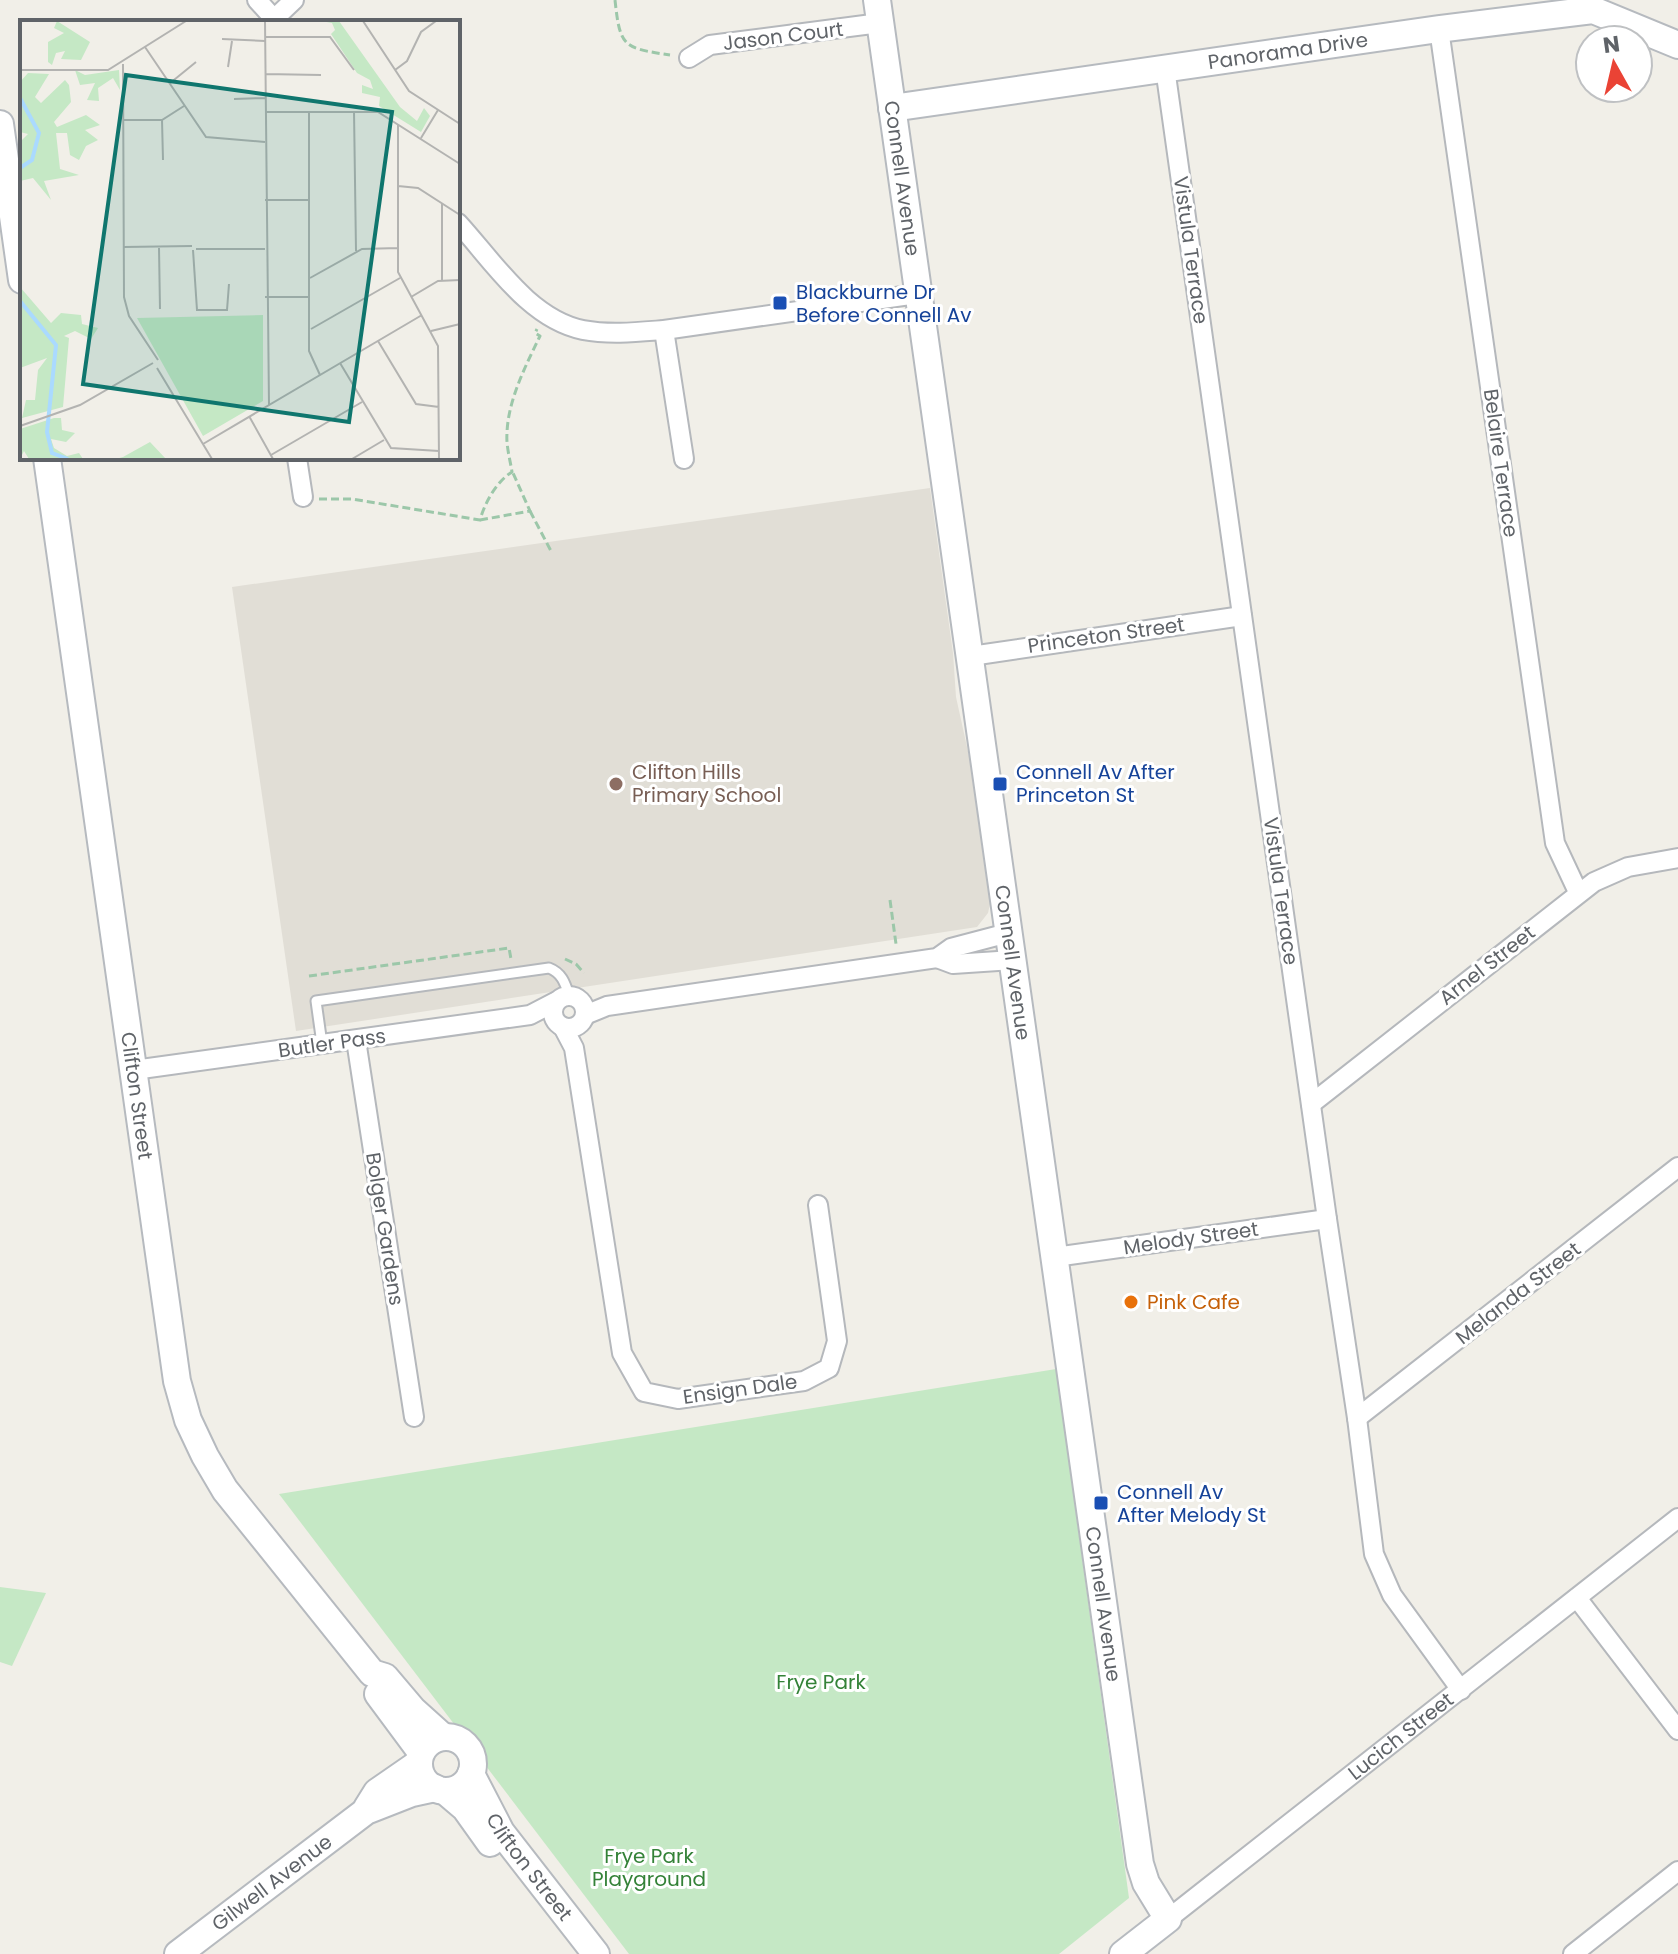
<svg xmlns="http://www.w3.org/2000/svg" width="1678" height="1954" font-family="Poppins,sans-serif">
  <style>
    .education { fill: #e1ded6 }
    .green { fill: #c5e8c5 }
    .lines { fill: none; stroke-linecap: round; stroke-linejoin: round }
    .lane-casing { stroke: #b5b8bc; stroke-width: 13 }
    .street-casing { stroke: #b5b8bc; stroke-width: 22 }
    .secondary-casing { stroke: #b6babf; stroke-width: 30 }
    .path { stroke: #9cc7a9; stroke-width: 3; stroke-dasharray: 8 4; stroke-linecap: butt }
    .lane { stroke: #fff; stroke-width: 9 }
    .street { stroke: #fff; stroke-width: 18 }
    .secondary { stroke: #fff; stroke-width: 26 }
    .transit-dot { fill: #1a4fb4; stroke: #fff; stroke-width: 3 }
    .education-dot { fill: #8d6e63; stroke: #fff; stroke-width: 3 }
    .food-dot { fill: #e8710a; stroke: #fff; stroke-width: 3 }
    .labels { text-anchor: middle; stroke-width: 6; stroke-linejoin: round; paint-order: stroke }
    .street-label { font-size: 20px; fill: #5f6368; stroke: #fff }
    .transit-label { font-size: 20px; fill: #164399; stroke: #fff; text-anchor: start }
    .education-label { font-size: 20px; fill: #785e54; stroke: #fff; text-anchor: start }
    .food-label { font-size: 20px; fill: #c56008; stroke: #fff; text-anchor: start }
    .park-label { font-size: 20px; fill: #348238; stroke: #fff }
    .inset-river { fill: none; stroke: #aadaff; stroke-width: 4 }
    .inset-road { fill: none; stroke: #b3b3b1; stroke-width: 2 }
    .view { fill: #0f766e; fill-opacity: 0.15; stroke: #0f766e; stroke-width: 4 }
    .inset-edge { fill: none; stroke: #5f6368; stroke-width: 4 }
  </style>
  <rect width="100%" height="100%" fill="#f1efe8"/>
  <polygon class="education" points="930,488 953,653 956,697 969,756 990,904 988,913 977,927 296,1031 232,587"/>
  <g class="green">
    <polygon points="1056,1369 1129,1898 1059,1954 629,1954 279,1494"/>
    <polygon points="0,1587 46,1593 12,1666 0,1662"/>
  </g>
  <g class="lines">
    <defs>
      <path id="lane" d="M322 1044 316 1001 549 968C562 973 565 983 569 995"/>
      <g id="street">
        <polyline points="257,0 277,22"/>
        <polyline points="274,19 294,0"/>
        <polyline points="1439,29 1555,843 1578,892"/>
        <polyline points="689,58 710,45 880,23"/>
        <polyline points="1165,68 1327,1219 1357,1418 1374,1554 1392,1595 1461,1690"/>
        <path d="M458 223C493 261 529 319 583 330 610 335 638 332 664 330L917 294"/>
        <polyline points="664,330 684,459"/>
        <polyline points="297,458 303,497"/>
        <polyline points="971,656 1242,616"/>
        <polyline points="937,958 953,964 1013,960"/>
        <circle cx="569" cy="1012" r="16"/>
        <polyline points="585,1015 607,1006 937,958 951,948 1008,933"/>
        <polyline points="563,1027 574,1048 622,1353 644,1392 678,1399 804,1381 829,1368 837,1341 818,1205"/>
        <polyline points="356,1040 414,1417"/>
        <polyline points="134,1070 530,1015 555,1002"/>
        <polyline points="1311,1104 1594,882 1628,867 1678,858"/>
        <polyline points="1055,1257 1327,1219"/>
        <polyline points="1357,1418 1678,1167"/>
        <polyline points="1577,1598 1678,1730"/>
        <path id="s1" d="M1168 1919 1678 1518"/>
        <polyline points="1573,1954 1678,1871"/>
      </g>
      <g id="secondary">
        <path id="s2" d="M877 0 1140 1864 1146 1883 1168 1919 1123 1954"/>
        <path id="s3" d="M892 108 1439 29 1593 10 1678 45"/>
        <polyline points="0,124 22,280"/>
        <path id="s4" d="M47 458 177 1381 188 1420 205 1456 225 1490 372 1673 385 1677 413 1710 443 1737"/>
        <polyline points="378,1694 421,1752"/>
        <circle cx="446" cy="1764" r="27"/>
        <path id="s5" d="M471 1774 501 1832 596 1954"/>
        <polyline points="445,1791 465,1808 490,1843"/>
        <polyline points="367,1808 377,1792 419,1763"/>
        <path id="s6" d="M178 1954 366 1811 412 1793 435 1788"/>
      </g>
    </defs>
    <use href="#lane" class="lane-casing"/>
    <use href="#street" class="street-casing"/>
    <use href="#secondary" class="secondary-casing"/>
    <g class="path">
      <path d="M615 0C620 47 623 48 670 55"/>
      <path d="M319 499H352L480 520C485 502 497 481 512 472 510 459 506 446 507 433 508 400 526 365 540 336L535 333 537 329"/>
      <polyline points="530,511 551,551"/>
      <polyline points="480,520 530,511 513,473"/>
      <polyline points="890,900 896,944"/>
      <polyline points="565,959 576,964 584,973"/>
      <polyline points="309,976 509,948 511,959"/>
    </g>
    <use href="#lane" class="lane"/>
    <use href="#street" class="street"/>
    <use href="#secondary" class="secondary"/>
  </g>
  <g class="transit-dot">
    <rect x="772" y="295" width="16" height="16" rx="4"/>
    <rect x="992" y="776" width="16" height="16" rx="4"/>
    <rect x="1093" y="1495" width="16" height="16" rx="4"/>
  </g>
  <circle class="education-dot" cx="616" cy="784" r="8"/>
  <circle class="food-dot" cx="1131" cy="1302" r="8"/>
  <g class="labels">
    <g class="street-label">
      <text transform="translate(783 36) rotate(-7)" y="7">Jason Court</text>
      <text dy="7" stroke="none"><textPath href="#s3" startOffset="400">Panorama Drive</textPath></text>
      <text dy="7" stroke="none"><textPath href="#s2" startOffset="180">Connell Avenue</textPath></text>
      <text transform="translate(1191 250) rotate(82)" y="7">Vistula Terrace</text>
      <text transform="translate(1501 463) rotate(82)" y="7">Belaire Terrace</text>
      <text transform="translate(1106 635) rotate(-8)" y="7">Princeton Street</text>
      <text transform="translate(1281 891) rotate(82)" y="7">Vistula Terrace</text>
      <text dy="7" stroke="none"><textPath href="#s2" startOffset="972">Connell Avenue</textPath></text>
      <text transform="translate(1487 965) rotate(-38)" y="7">Arnel Street</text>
      <text transform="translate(332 1043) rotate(-8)" y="7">Butler Pass</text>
      <text dy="7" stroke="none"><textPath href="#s4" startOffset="644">Clifton Street</textPath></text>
      <text transform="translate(385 1229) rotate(81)" y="7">Bolger Gardens</text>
      <text transform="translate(1191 1238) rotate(-8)" y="7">Melody Street</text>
      <text transform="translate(1518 1293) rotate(-38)" y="7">Melanda Street</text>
      <text transform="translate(740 1389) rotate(-8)" y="7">Ensign Dale</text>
      <text dy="7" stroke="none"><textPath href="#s2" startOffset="1620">Connell Avenue</textPath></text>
      <text dy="7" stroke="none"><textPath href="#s1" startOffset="296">Lucich Street</textPath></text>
      <text dy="7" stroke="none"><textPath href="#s5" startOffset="110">Clifton Street</textPath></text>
      <text dy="7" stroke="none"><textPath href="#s6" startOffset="118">Gilwell Avenue</textPath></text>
    </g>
    <g class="transit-label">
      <text x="796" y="299">Blackburne Dr<tspan x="796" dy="23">Before Connell Av</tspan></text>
      <text x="1016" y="779">Connell Av After<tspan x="1016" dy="23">Princeton St</tspan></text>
      <text x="1117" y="1499">Connell Av<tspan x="1117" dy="23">After Melody St</tspan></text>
    </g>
    <g class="education-label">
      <text x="632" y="779">Clifton Hills<tspan x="632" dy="23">Primary School</tspan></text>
    </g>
    <g class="food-label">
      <text x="1147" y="1309">Pink Cafe</text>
    </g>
    <g class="park-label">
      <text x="821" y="1689">Frye Park</text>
      <text x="649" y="1863">Frye Park<tspan x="649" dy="23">Playground</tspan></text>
    </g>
  </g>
  <g transform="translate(20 20)">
    <rect width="440" height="440" fill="#f1efe8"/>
    <path d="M37 1 70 22 61 40 41 39 45 31 36 33 32 45 28 42V22L44 13 34 8ZM301 1H319L380 87 397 101 404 88 410 96 401 112 359 86 360 77 342 73V65L353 69 350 60 337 53 311 14 315 10 312 3ZM55 50 65 55 99 50 100 70 93 58 78 68 79 81 67 80 75 63 60 65ZM8 53 29 54 15 77 21 83 45 60 49 65 51 82 34 102 37 107 66 95 80 105 65 110 78 120 66 126 59 140 50 135 47 113H36L40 149 59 155 24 161 31 180 13 158 0 161V122L8 114 0 112V62ZM0 267 31 303 41 293 61 295 62 304 78 308 71 319 55 311 44 316 49 318 43 387 2 398 6 380H15L18 350 27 338 0 348ZM243 295V381L183 416 117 298ZM34 398H41L42 410 55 413 46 422 31 419 34 428 47 436 59 433 63 439H9L4 431 0 439V409ZM130 422 146 439H96L103 437Z" fill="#c5e8c5"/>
    <path class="inset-river" d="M0 78 19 113 12 140 0 148M0 281 36 325 27 412 32 433 48 439"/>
    <path class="inset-road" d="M245 1 249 385M343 1 389 71 440 104M245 17H310L334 50M202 19 245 21M125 27 186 117 245 122M103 44 104 277 109 296 138 340M208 47 212 21M0 50H88L166 1M375 50 387 41 401 12 416 1M245 54 301 55M149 64 176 42M214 79 245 78M289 91V331L300 355M334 91 336 231M245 92H358L440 144M103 100H142L164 86M142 100 143 140M378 104V252L418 326 419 439M401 118 418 90M378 166 398 168 440 195M245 180H289M422 184V260M104 227 172 226M139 228 140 289M176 229H245M173 230 177 290H207L209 264M290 258 342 229 378 228M245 277H289M391 277 418 261 440 260M291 309 380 258M411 311 440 304M358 321 396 384 419 387M320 343 371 428 419 431M137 348 192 439M229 396 253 439M0 406 60 385 133 343M183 424 402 295M251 435 342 382M332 439 364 420"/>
    <path class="view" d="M106 55 372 92 329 402 63 364Z"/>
    <rect width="440" height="440" class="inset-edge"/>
  </g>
  <g transform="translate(1614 64) rotate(352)"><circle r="38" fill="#ffffff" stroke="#bfc1c3" stroke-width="2"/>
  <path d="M0-6L14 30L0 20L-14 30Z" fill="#ea4335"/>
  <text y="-12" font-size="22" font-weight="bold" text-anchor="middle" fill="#5f6368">N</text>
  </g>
</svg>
